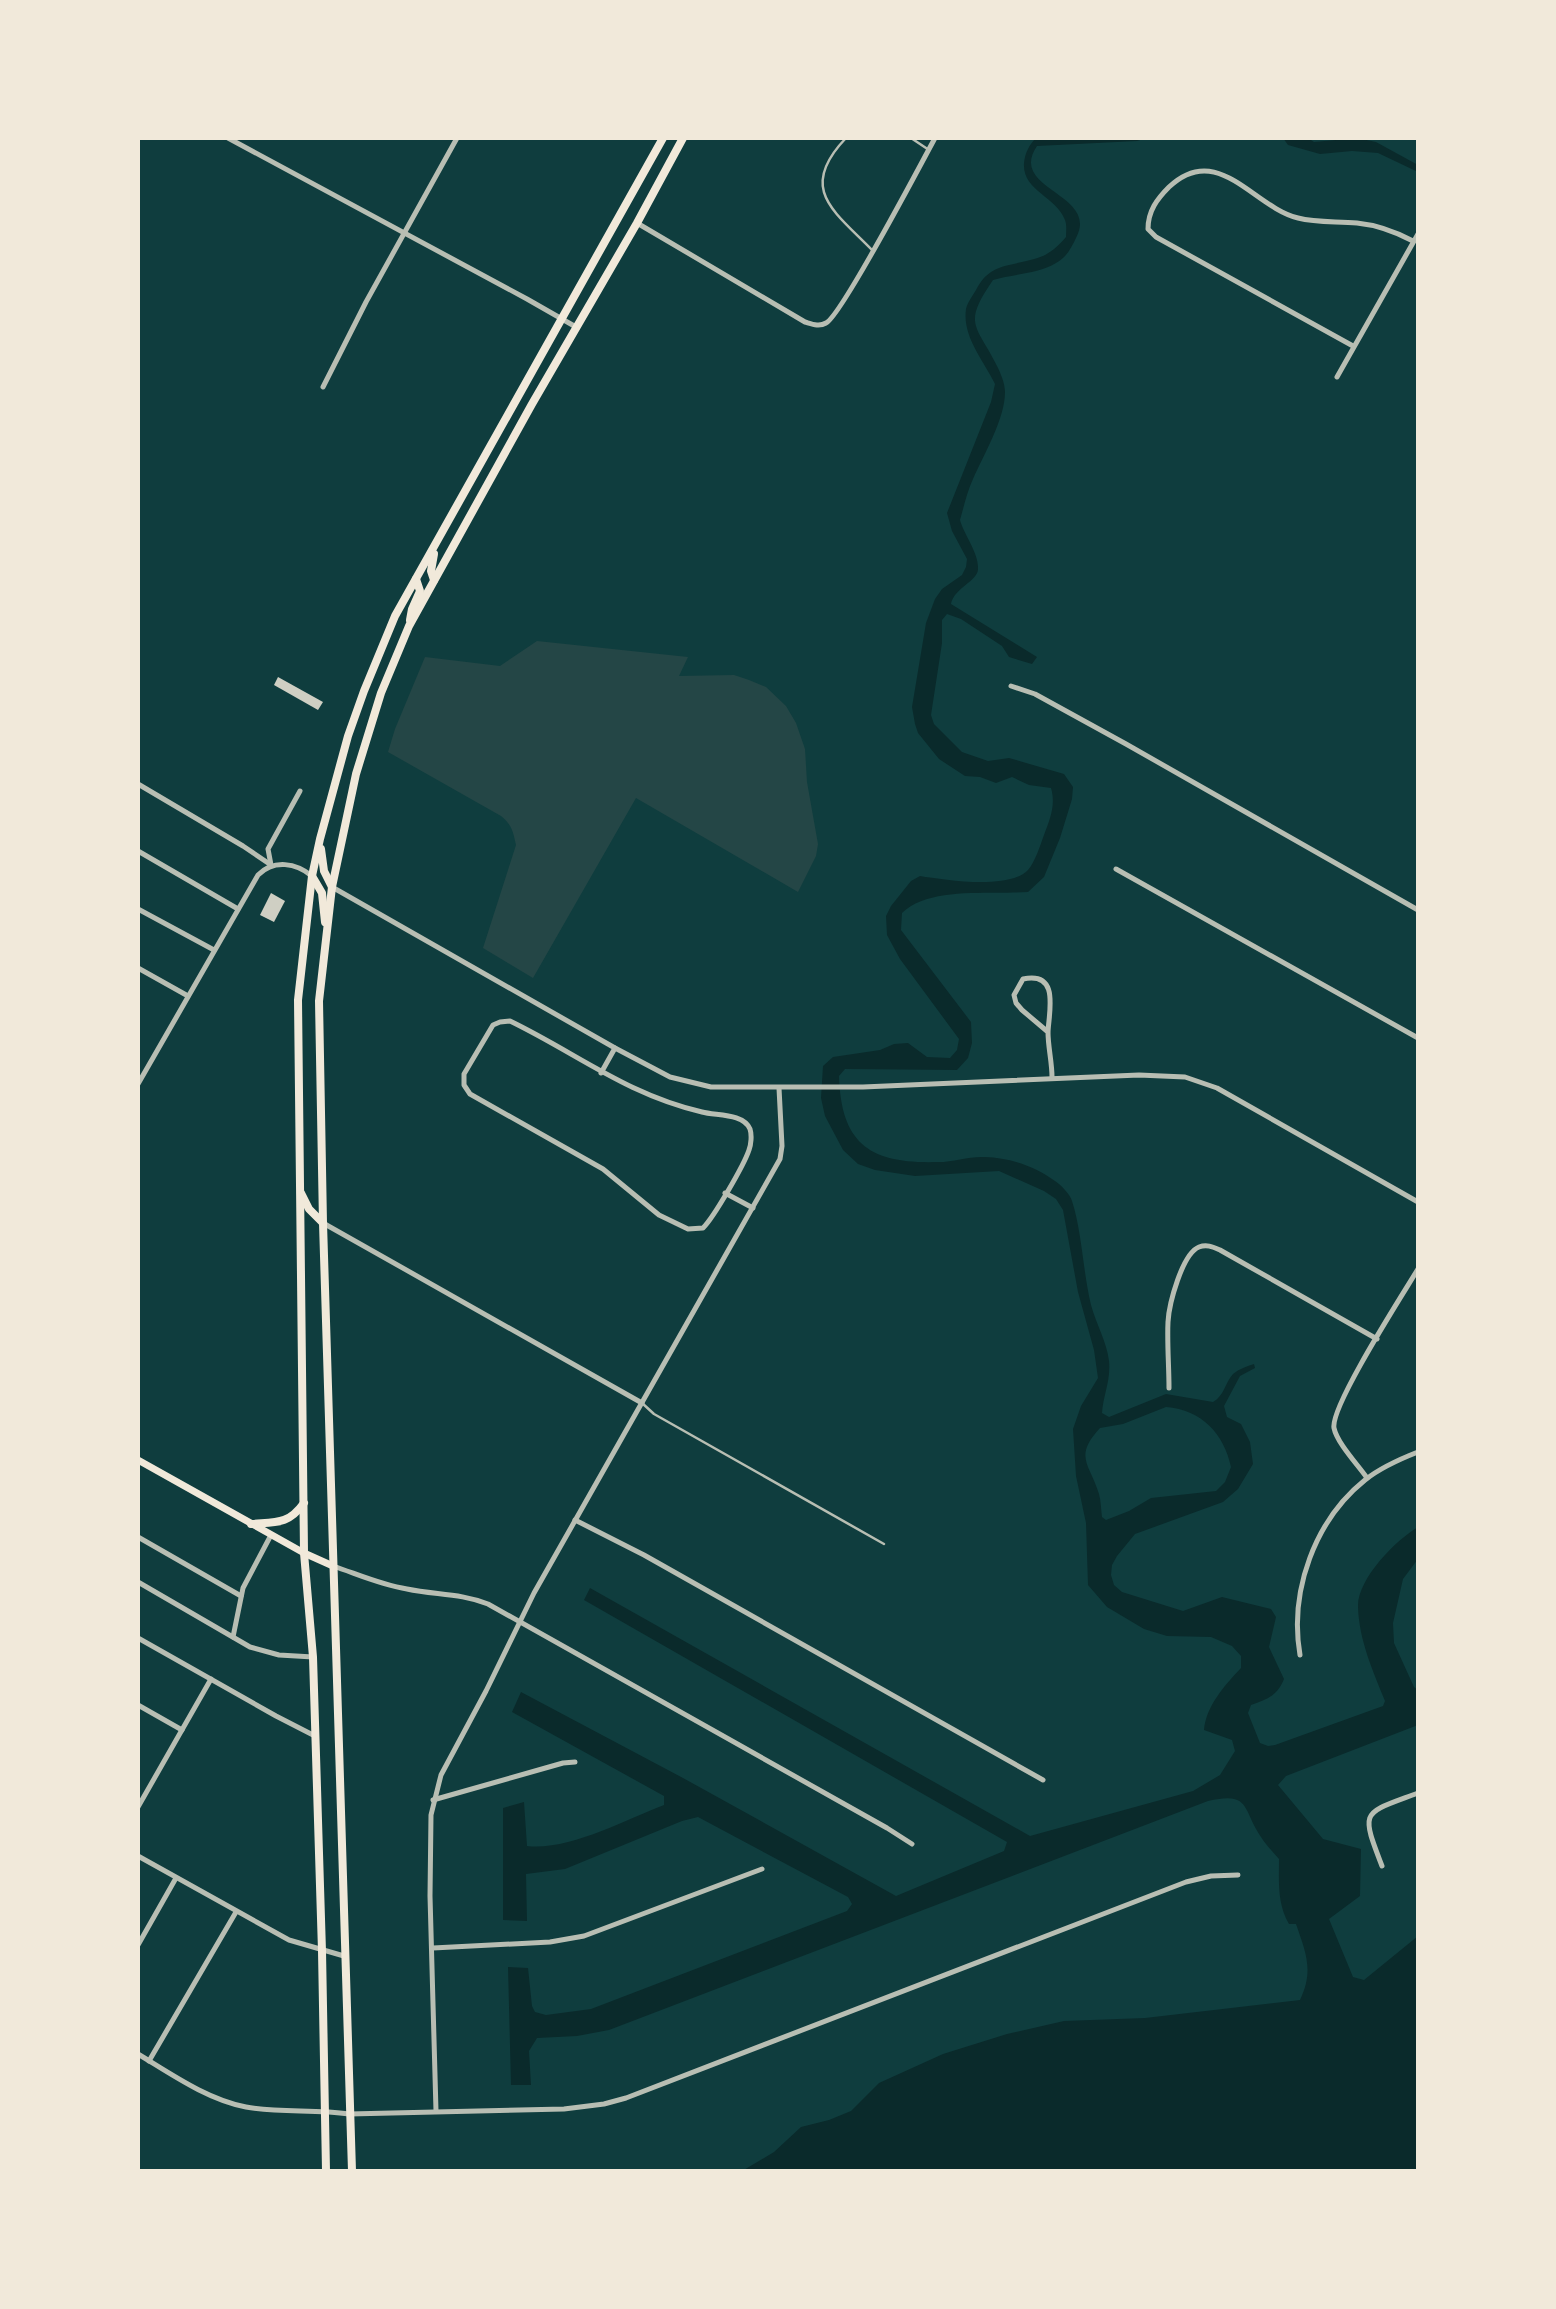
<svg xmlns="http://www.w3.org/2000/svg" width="1556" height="2309" font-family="'IBM Plex Serif',serif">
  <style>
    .green { fill: #244646 }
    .water { fill: #0a2a2b; fill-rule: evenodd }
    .building { fill: #cfcfc3 }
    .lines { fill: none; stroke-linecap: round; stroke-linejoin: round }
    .service { stroke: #b8beb3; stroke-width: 2.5 }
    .minor { stroke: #b8beb3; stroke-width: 5 }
    .secondary { stroke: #f1e9da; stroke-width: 7 }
    .primary { stroke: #f1e9da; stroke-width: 8 }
  </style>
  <rect width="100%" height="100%" fill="#0f3d3e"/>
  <path class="green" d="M537 641 688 657 679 676 734 675 749 680 766 687 786 706 796 723 805 749 807 782 818 844 816 856 798 892 636 798 533 978 483 948 516 845C513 831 512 825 501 816L388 752 395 729 425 657 500 666Z"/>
  <g class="water">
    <path d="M1036 138H1147L1137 141 1037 146C1007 190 1100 193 1076 238 1071 248 1067 257 1056 263 1038 274 1013 274 993 280 962 325 976 324 997 366 1001 374 1005 384 1005 392 1005 419 984 454 973 479 967 492 964 506 960 520 964 535 979 553 978 569 978 581 954 588 951 604L1037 657 1032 664 1009 657 1002 646 961 619 947 614 942 620V643L931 715 934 724 962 752 988 761 1009 758 1064 774 1073 787 1072 799 1060 838 1044 877 1028 892C991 895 930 886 902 913L901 930 971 1022 972 1043 968 1058 957 1070 845 1069 839 1076C841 1145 871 1164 938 1162 954 1162 970 1156 985 1157 1010 1158 1035 1166 1055 1181 1061 1185 1070 1194 1072 1201 1082 1232 1083 1272 1091 1305 1096 1324 1107 1342 1109 1361 1111 1380 1103 1396 1102 1413L1109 1417 1166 1394 1213 1402C1224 1396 1225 1383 1233 1374 1239 1369 1247 1366 1254 1364L1255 1368 1240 1376 1224 1406 1227 1417 1241 1424 1250 1442 1253 1464 1238 1489 1223 1502 1135 1534 1117 1556 1112 1565 1111 1575 1114 1585 1122 1592 1183 1611 1222 1597 1271 1609 1276 1617 1269 1647 1284 1679C1277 1696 1268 1699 1251 1705L1248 1713 1260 1743 1268 1746 1275 1745 1383 1706 1385 1701C1373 1671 1359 1640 1358 1607 1357 1579 1396 1540 1418 1527V1559L1403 1579 1393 1623 1394 1643 1414 1687 1418 1690V1725L1286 1776 1278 1785 1323 1839 1361 1849 1360 1896 1329 1919 1353 1977 1364 1980 1418 1936V2171H742L774 2152 801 2127 829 2120 851 2111 879 2083 943 2054 1007 2034 1064 2021 1145 2018 1300 2000C1314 1971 1306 1953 1296 1924H1289C1277 1903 1279 1882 1279 1859 1273 1852 1266 1845 1261 1837 1242 1809 1251 1791 1208 1801L609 2030 577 2036 537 2038 529 2051 531 2085H511L508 1967 528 1968 532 2006 535 2012 546 2015 591 2009 847 1911 852 1904 848 1897 698 1817 682 1821 565 1869 526 1874 527 1921 503 1920V1808L524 1802 527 1846C568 1851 625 1820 664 1805V1796L512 1712 521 1692 683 1778 896 1896 1004 1851 1007 1842 584 1600 590 1588 1030 1836 1193 1791 1220 1775 1235 1751 1232 1740 1204 1730C1206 1706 1225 1685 1241 1668V1656L1232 1646 1211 1637 1167 1636 1144 1629 1107 1607 1088 1585 1086 1523 1076 1476 1073 1429 1081 1406 1098 1378 1094 1350 1078 1292 1063 1210 1056 1199 1044 1191 999 1171 915 1176 875 1170 858 1164 843 1150 825 1116 821 1098 823 1066 833 1057 880 1050 894 1044 908 1043 927 1057 950 1058 957 1050 959 1039 900 959 887 935 886 916 891 906 911 881 920 876C945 880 1009 890 1028 870 1035 862 1040 846 1044 835 1050 819 1056 805 1051 788L1029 785 1012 777 996 783 980 777 965 776 939 759 918 733 915 724 912 707 926 623 935 599 942 589 962 575 966 567 967 559 952 531 947 513 991 402 995 384C984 361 962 337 966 309 967 303 973 295 976 290 984 275 992 269 1009 265 1037 258 1046 260 1066 237 1066 232 1067 225 1065 220 1056 196 1022 191 1024 163 1025 153 1029 145 1036 138ZM1166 1407C1202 1410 1224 1434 1231 1467L1225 1482 1216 1491 1151 1498 1129 1511 1106 1520 1102 1517C1101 1510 1101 1501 1099 1494 1090 1464 1073 1457 1100 1428L1123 1424Z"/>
    <polygon points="1283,138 1308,138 1314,142 1357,138 1376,142 1418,165 1418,172 1378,153 1352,151 1320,154 1288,145"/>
  </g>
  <g class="building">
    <polygon points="278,677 323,702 318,710 274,685"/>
    <polygon points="271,893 285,901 274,922 260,915"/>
  </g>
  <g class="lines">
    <g class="service">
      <path d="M846 138C797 189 834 211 872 250"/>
      <polyline points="911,138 929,150"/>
      <polyline points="642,1403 654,1414 884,1544"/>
    </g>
    <g class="minor">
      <polyline points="228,138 527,299 576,327"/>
      <path d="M637 223 805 322C812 324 819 327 826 323 841 316 921 164 935 138"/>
      <path d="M1353 346 1156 237 1148 229C1148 211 1157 199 1169 187 1218 141 1253 207 1298 218 1317 223 1337 221 1357 223 1377 225 1396 232 1413 241"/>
      <polyline points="1337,377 1418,234"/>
      <polyline points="323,387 366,302 457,138"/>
      <polyline points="1011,686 1035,694 1126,744 1418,910"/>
      <polyline points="138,784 243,846 271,865"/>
      <polyline points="138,851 238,909"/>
      <polyline points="271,865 268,849 300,791"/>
      <polyline points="1116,869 1418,1038"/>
      <polyline points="332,887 615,1048 670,1077 711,1087 863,1087 1139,1075 1185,1077 1217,1088 1418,1202"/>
      <polyline points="138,909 214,950"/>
      <polyline points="138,968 188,996"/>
      <path d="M510 1021C578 1054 626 1094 702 1112 716 1116 743 1113 750 1129 752 1135 751 1145 749 1150 744 1165 714 1217 703 1228L688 1229 659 1215 603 1169 470 1094 464 1085V1074L493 1025 500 1022Z"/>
      <path d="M1048 1032 1022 1010 1016 1003 1014 995 1023 979C1060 971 1049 1011 1048 1032 1048 1047 1052 1062 1052 1077"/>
      <polyline points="601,1073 615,1048"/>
      <path d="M138 1084 258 875C274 859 296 863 312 876"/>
      <polyline points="725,1193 753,1208"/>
      <polyline points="323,1223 642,1403"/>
      <path d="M1169 1388C1169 1366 1167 1344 1168 1322 1169 1304 1182 1254 1199 1247 1207 1244 1213 1247 1220 1250L1377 1339"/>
      <path d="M1367 1478C1358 1465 1337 1443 1334 1428 1330 1407 1403 1294 1418 1269"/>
      <polyline points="575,1520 644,1555 1043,1780"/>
      <polyline points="138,1537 241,1596"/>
      <path d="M333 1566C357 1574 381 1585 407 1589 435 1595 460 1593 488 1604L887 1828 912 1844"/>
      <polyline points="138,1582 250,1647 279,1655 313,1657"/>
      <polyline points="233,1637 243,1588 271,1535"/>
      <polyline points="138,1638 276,1716 315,1736"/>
      <path d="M1300 1655C1289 1591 1315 1520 1365 1480 1380 1468 1400 1459 1418 1452"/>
      <polyline points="138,1705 182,1730"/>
      <polyline points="433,1800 563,1763 575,1762"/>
      <polyline points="138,1807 211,1679"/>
      <polyline points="138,1856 289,1940 344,1956"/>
      <path d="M1382 1866C1360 1809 1362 1814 1418 1793"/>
      <polyline points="138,1945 176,1878"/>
      <polyline points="433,1948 550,1942 584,1936 762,1869"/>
      <path d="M138 2054C171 2074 208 2100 246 2107 280 2113 315 2109 349 2114L564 2109 604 2104 626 2098 1186 1882 1211 1876 1238 1875"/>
      <polyline points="149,2061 236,1912"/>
      <polyline points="436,2111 430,1896 431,1815 441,1775 486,1691 534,1593 780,1159 782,1146 779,1088"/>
    </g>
    <polyline class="secondary" points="138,1460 304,1553 333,1566"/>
    <g class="primary">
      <polyline points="434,554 431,571 434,580"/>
      <polyline points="410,620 412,609 420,591 416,579"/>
      <polyline points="321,849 324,871 332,887"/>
      <polyline points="312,876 322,893 325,922"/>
      <polyline points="301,1193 309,1209 323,1223"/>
      <path d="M251 1524C276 1522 288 1525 304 1503"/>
      <polyline points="326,2171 322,1951 313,1657 304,1553 298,1000 312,876 320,839 348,736 364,691 395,616 663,138"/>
      <polyline points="352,2171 323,1223 319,1001 332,887 356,774 381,693 409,626 532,404 637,223 683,138"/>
    </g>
  </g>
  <rect width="1556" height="2309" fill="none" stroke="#f1e9da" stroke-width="280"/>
</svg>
